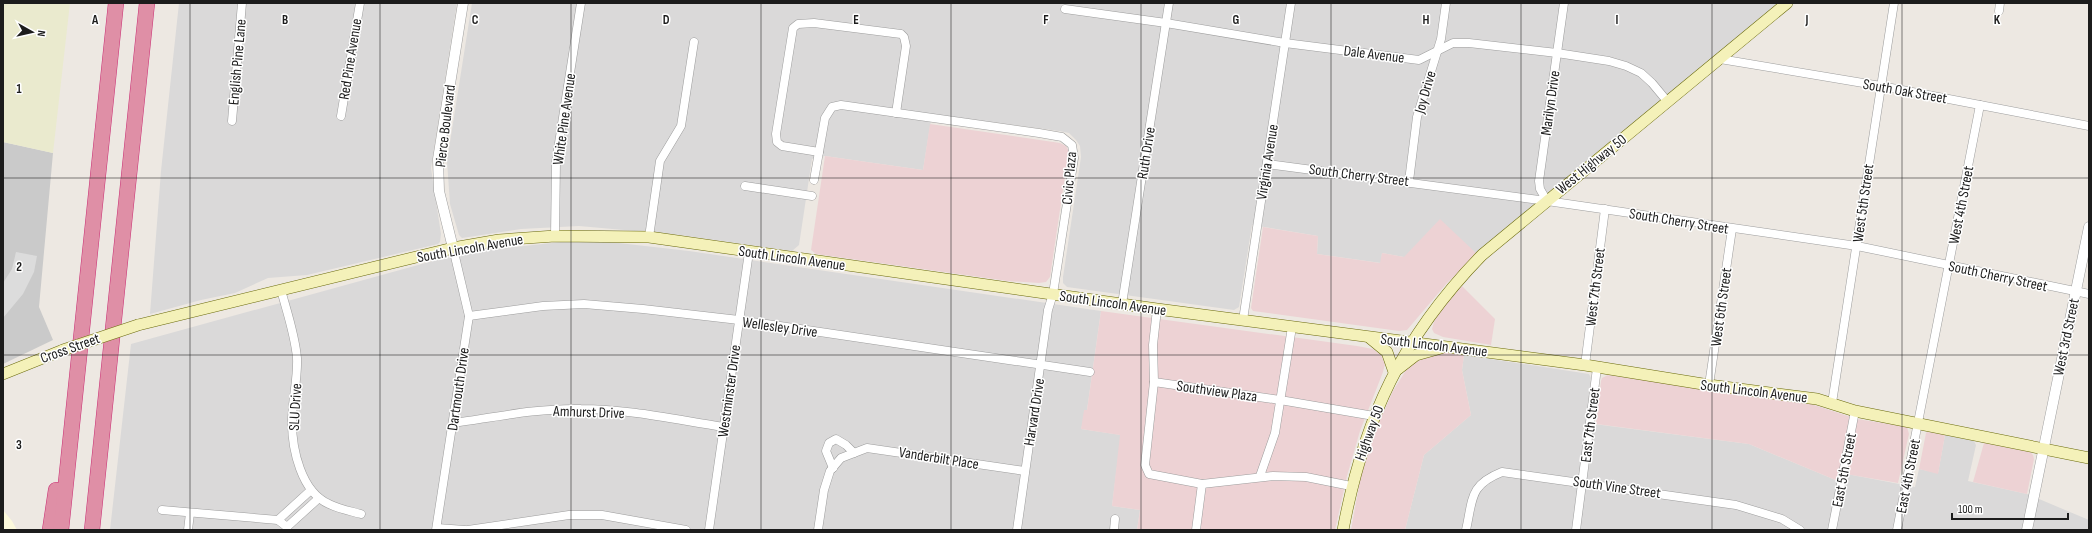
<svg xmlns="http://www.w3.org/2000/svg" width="2092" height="533" font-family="'Sofia Sans Condensed',sans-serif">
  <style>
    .residential { fill: #dad9d9 }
    .commercial { fill: #edd2d4 }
    .education { fill: #fcf9dc }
    .religious { fill: #cacaca }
    .farmland { fill: #eaeace }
    .parking { fill: #dcdcdc }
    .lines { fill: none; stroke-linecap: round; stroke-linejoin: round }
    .minor-casing { stroke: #9d9d9d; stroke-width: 9 }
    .tertiary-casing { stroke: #9d9d9d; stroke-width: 11 }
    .secondary-casing { stroke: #6a6a0c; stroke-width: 12 }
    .motorway-casing { stroke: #ca3075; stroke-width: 16 }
    .minor { stroke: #fff; stroke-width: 8 }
    .tertiary { stroke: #fff; stroke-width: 10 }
    .secondary { stroke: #f4f1b9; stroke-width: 11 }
    .motorway { stroke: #df8fa6; stroke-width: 15 }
    .secondary-bridge-casing { stroke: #6a6a0c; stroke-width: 12; stroke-linecap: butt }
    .secondary-bridge { stroke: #f4f1b9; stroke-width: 11 }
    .grid { fill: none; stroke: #1c1c1c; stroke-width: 1; stroke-opacity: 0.55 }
    .labels { text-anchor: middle; stroke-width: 3; stroke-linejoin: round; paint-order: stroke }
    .street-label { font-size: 15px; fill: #1c1c1c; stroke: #fff }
    .grid-label { font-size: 13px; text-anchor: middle; font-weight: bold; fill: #1c1c1c; stroke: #fff; stroke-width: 3; stroke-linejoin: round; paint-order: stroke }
  </style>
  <rect width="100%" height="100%" fill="#ede8e2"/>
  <g class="residential">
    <polygon points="179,3 457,3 431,168 441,234 440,242 438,244 307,275 268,278 235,293 201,300 150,314 161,171"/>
    <polygon points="472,3 1779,3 1528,210 1477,254 1404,257 1382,253 1381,263 1317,254 1318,236 1252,225 1239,307 1234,310 1067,287 1063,283 1063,277 1081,157 1080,146 1076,140 1069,133 1059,131 932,114 923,170 825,156 812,159 799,245 792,251 680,235 579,226 521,229 462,238 459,235 450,204 447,161"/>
    <polygon points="601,241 689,251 1101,311 1087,410 1081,429 1121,435 1112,506 1140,510 1137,530 110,530 131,344 429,262 478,251 561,242"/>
    <polygon points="1464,355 1589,374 1591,378 1586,423 1749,444 1838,481 1845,482 1847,474 1915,487 1919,469 1938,473 1945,435 1974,441 1976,445 1968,481 2027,494 2089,520 2089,530 1405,530 1424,455 1471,415 1462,370"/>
  </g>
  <g class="commercial">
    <polygon points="930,124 1060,143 1066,146 1069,151 1068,156 1050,277 1046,282 1039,283 1008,281 816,254 811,250 825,156 923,170"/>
    <polygon points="1440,219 1477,254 1447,283 1407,330 1399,331 1253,311 1251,308 1263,227 1318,236 1317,254 1380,263 1382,253 1404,257"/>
    <polygon points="1462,286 1495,319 1491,345 1443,337 1434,333 1432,329 1434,322 1440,311"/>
    <polygon points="1101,311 1357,346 1373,349 1381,355 1385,364 1383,372 1360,431 1347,476 1335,530 1137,530 1140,510 1112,506 1120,435 1081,429 1084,410 1087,410"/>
    <polygon points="1443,352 1464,355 1462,370 1471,415 1424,455 1405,530 1351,530 1361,475 1376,429 1393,391 1408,367 1427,356"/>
    <polygon points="1608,375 1811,404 1857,419 1907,427 1909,434 1898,483 1840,473 1838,481 1749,444 1596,424 1601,381 1602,378"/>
    <polygon points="1928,432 1945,435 1938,474 1919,469 1926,433"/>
    <polygon points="1984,443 2030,452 2033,455 2034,459 2027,494 1973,482"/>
  </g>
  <polygon class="education" points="3,510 12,521 17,530 3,530"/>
  <polygon class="religious" points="3,142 53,153 39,307 53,340 3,364"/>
  <polygon class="farmland" points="3,3 70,3 53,153 3,142"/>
  <polygon class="parking" points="16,252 37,256 34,272 23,294 3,318 3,283 12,269"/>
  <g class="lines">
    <defs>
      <g id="minor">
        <polyline points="1065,9 1166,23 1285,43 1419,60 1453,43 1469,43 1557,53 1609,61 1626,66 1641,73 1652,83 1667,101"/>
        <polyline points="1999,11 2000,3"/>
        <polyline points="1720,59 1881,86 2089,126"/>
        <polyline points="341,116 360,3"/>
        <polyline points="232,121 242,3"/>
        <polyline points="819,152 782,146 777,142 776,134 793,28 798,24 814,23 901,34 904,37 906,46 896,113"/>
        <polyline points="1267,164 1547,201 1857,246 2089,294"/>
        <polyline points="814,180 825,118 832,107 841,105 1039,133 1062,137 1072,145 1074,158 1053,294 1048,310 1017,530"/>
        <polyline points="1409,181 1417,117 1441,39 1446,3"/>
        <polyline points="745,186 812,196"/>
        <polyline points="1547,201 1540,189 1539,181 1564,3"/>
        <polyline points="555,236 556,162 581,3"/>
        <polyline points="649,237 660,161 681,126 694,42"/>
        <path d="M281 290C287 312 295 335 297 358 298 379 292 400 292 422 292 449 301 492 329 504 339 509 350 511 361 514"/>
        <polyline points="1122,304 1169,3"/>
        <polyline points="1157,309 1153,345 1154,382 1145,465 1149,474 1202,484 1273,476 1306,477 1351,486"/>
        <polyline points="469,316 543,306 584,304 643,309 739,320 1090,372"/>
        <polyline points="1243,320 1291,3"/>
        <polyline points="1585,365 1605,209"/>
        <polyline points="1154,382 1280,400 1374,416"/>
        <polyline points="1709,385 1732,229"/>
        <polyline points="1832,403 1894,3"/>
        <path d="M454 423C496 417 539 408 581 409 629 409 677 420 724 427"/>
        <polyline points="833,468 826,451 829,443 836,439 846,445 854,453"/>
        <polyline points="1260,476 1275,433 1292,327"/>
        <polyline points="162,510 278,520 287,527"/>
        <polyline points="278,520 311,490"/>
        <polyline points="437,528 465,530"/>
        <polyline points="188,530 190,513"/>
        <polyline points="287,530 287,527 319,498"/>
        <polyline points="436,530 469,316 453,248"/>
        <polyline points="468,530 569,515 602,515 686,530"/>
        <polyline points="709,530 749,252"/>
        <polyline points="818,530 824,490 830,471 841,458 867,448 1025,471"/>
        <polyline points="1114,530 1115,519"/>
        <polyline points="1196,530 1202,484"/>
        <path d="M1466 530C1473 499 1469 485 1502 472L1736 505 1782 519 1800 530"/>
        <polyline points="1576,530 1597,368"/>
        <polyline points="1832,530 1855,411"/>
        <polyline points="1897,530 1980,105"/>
      </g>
      <g id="tertiary">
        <polyline points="453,248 439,191 438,159 463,3"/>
        <polyline points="2027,530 2089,227"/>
      </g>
      <g id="secondary">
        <polyline points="138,325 453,248 499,240 555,236 649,237 1157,309 1585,365 1709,385 1817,399 1855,411 2089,458"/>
        <polyline points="1370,338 1387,352 1394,372"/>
        <polyline points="1398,369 1416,355 1441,348"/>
        <polyline points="3,374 63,350"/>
        <path d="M1343 530C1364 418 1402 337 1482 255L1787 3"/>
      </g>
      <g id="motorway">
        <polyline points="50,530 56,490"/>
        <polyline points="61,530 116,3"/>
        <polyline points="92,530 147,3"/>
      </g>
    </defs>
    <use href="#minor" class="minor-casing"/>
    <use href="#tertiary" class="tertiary-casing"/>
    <use href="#secondary" class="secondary-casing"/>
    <use href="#motorway" class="motorway-casing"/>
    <use href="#minor" class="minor"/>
    <use href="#tertiary" class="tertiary"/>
    <use href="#secondary" class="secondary"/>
    <use href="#motorway" class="motorway"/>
    <defs>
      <polyline id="secondary-bridge" points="63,350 138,325"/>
    </defs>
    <use href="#secondary-bridge" class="secondary-bridge-casing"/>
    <use href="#secondary-bridge" class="secondary-bridge"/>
  </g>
  <path class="grid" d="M190 3V530M380 3V530M571 3V530M761 3V530M951 3V530M1141 3V530M1331 3V530M1521 3V530M1712 3V530M1902 3V530M3 178H2089M3 355H2089"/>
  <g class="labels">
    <g class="street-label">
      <text transform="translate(1374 54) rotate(7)" y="5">Dale Avenue</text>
      <text transform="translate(350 59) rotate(-81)" y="5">Red Pine Avenue</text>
      <text transform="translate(237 62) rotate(-85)" y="5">English Pine Lane</text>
      <text transform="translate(1905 91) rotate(10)" y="5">South Oak Street</text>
      <text transform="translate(1425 92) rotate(-74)" y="5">Joy Drive</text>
      <text transform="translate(1550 103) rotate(-82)" y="5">Marilyn Drive</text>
      <text transform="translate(564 119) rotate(-82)" y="5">White Pine Avenue</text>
      <text transform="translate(445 126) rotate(-83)" y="5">Pierce Boulevard</text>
      <text transform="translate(1146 153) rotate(-81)" y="5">Ruth Drive</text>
      <text transform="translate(1267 162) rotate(-81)" y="5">Virginia Avenue</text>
      <text transform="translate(1591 164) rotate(-39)" y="5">West Highway 50</text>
      <text transform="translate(1359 175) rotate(7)" y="5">South Cherry Street</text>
      <text transform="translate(1069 178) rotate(-85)" y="5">Civic Plaza</text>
      <text transform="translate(1863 203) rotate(-82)" y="5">West 5th Street</text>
      <text transform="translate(1961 205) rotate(-79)" y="5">West 4th Street</text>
      <text transform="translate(1679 221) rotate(9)" y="5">South Cherry Street</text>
      <text transform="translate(470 248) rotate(-10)" y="5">South Lincoln Avenue</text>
      <text transform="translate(792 258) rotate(8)" y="5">South Lincoln Avenue</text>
      <text transform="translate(1998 276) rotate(12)" y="5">South Cherry Street</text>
      <text transform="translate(1595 287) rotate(-83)" y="5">West 7th Street</text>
      <text transform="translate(1113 303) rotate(8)" y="5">South Lincoln Avenue</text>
      <text transform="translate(1721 307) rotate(-82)" y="5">West 6th Street</text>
      <text transform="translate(780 327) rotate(8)" y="5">Wellesley Drive</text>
      <text transform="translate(2066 337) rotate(-78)" y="5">West 3rd Street</text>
      <text transform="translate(1434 345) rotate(7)" y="5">South Lincoln Avenue</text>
      <text transform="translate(70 348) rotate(-20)" y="5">Cross Street</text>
      <text transform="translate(458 389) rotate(-82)" y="5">Dartmouth Drive</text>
      <text transform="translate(729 391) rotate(-82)" y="5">Westminster Drive</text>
      <text transform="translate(1217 391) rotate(8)" y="5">Southview Plaza</text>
      <text transform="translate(1754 391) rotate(7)" y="5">South Lincoln Avenue</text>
      <text transform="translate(295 407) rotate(-87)" y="5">SLU Drive</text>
      <text transform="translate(589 412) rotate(2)" y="5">Amhurst Drive</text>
      <text transform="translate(1034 412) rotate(-81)" y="5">Harvard Drive</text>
      <text transform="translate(1590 425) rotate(-83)" y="5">East 7th Street</text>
      <text transform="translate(1369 433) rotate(-70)" y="5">Highway 50</text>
      <text transform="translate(939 458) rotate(9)" y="5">Vanderbilt Place</text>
      <text transform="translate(1844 470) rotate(-79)" y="5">East 5th Street</text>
      <text transform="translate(1908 476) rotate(-79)" y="5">East 4th Street</text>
      <text transform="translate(1617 487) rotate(8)" y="5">South Vine Street</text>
    </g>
  </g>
  <g class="grid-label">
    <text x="95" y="24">A</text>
    <text x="285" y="24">B</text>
    <text x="475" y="24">C</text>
    <text x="666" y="24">D</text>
    <text x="856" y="24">E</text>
    <text x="1046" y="24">F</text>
    <text x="1236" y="24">G</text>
    <text x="1426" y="24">H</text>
    <text x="1617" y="24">I</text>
    <text x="1807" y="24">J</text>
    <text x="1997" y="24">K</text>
    <text x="19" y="93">1</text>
    <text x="19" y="271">2</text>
    <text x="19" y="449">3</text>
  </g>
  <rect width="2092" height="533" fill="none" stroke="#1c1c1c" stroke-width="8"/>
  <g transform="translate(32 32) rotate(98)" stroke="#ffffff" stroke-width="3" paint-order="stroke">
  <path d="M0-3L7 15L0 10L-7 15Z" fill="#1c1c1c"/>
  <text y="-6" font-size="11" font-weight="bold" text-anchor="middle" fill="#1c1c1c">N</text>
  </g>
  <path d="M1952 513v6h116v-6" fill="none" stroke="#1c1c1c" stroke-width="2"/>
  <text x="1958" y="513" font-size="12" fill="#1c1c1c" stroke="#ffffff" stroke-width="3" paint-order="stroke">100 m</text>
</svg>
